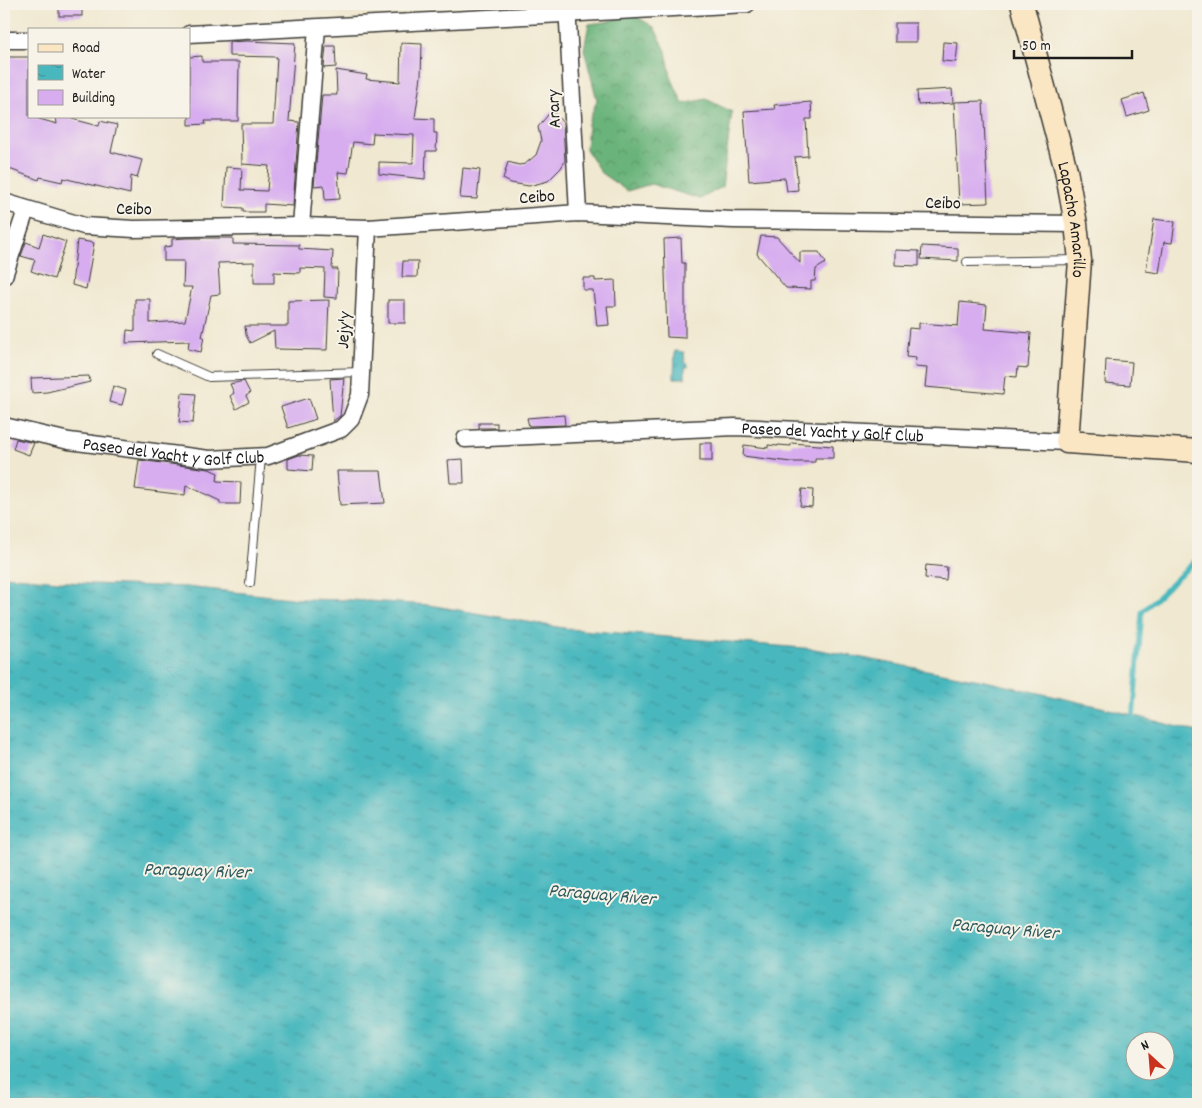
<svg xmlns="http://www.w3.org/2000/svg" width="1202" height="1108" font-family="Dekko,sans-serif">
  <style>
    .forest { fill: url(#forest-crowns); stroke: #44684c }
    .water { fill: url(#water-ripples); stroke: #326a6d; fill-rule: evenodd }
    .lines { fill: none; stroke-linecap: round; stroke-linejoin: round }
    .stream { stroke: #49b8be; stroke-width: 5 }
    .building { fill: #d7adef }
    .service-casing { stroke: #3c3b37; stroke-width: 10 }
    .minor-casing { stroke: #3c3b37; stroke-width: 19 }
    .secondary-casing { stroke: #3c3b37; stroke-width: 25 }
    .service { stroke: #fff; stroke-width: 8 }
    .minor { stroke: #fff; stroke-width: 16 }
    .secondary { stroke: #fbe6c4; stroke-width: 22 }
    .labels { text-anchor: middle; stroke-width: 4; stroke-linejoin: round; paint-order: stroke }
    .street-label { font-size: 18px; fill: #1c1c1c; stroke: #f7f3e8 }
    .water-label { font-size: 19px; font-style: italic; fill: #2e5a5d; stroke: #f7f3e8 }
  </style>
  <defs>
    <pattern id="forest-crowns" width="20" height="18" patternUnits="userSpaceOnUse" patternTransform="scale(1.25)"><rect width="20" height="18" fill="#6bb47b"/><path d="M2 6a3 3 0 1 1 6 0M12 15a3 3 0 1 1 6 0" fill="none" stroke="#579264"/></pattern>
    <pattern id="water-ripples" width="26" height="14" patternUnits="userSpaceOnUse" patternTransform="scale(1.25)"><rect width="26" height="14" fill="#49b8be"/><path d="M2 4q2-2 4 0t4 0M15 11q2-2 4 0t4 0" fill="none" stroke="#3c959a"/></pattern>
  </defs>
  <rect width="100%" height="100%" fill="#f7f3e8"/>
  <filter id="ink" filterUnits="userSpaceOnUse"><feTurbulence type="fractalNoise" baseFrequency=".02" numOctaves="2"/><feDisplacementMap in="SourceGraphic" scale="10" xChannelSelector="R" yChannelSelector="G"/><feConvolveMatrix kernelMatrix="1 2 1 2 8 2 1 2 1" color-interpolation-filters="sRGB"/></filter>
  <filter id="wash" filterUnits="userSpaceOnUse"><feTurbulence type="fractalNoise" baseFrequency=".0096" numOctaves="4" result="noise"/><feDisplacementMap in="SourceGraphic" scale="20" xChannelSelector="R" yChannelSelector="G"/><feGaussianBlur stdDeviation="1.12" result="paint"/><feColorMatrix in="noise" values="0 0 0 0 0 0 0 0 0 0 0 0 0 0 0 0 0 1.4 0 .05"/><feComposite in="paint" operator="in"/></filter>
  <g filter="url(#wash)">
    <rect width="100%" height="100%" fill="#f0e8d0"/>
    <polygon class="forest" points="632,14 654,27 666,51 671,77 683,104 706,99 732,112 722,187 700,199 651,184 627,191 601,173 586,149 588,124 597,100 584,49 589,24 606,22"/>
    <g class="water">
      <polygon points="675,351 684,352 685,363 688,364 688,367 685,367 685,378 674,378"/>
      <path d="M4 576 91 584 187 587 300 599 352 600 429 605 569 629 815 649 985 681 1097 706 1198 732V1104H4ZM1134 1040H1164V1070H1134Z"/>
    </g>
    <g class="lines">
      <polyline class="stream" points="1133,720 1142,612 1198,558"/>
    </g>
    <g id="blocks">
      <g class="building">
        <rect x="59" y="4" width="23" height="12"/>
        <rect x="895" y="23" width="21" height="19"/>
        <polygon points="247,41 295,43 289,121 299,122 293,206 264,204 264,212 243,212 243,208 224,207 226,167 242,168 241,190 267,191 269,166 242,164 241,124 273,124 277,57 229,56 229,42"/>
        <polygon points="943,42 958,43 956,62 942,61"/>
        <polygon points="401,43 422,44 421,76 415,118 434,119 434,133 437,133 436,151 426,151 425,179 379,174 379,162 413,163 414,135 373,133 372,144 353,142 348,173 338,172 340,199 325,200 324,185 314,186 322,95 337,95 336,70 367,75 366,79 400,82"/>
        <polygon points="326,46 335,46 336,67 324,68"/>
        <polygon points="202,56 202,62 239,62 238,121 205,121 206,124 189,125 189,57"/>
        <polygon points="4,57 29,57 29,116 57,124 56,116 72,116 72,119 99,126 100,121 117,125 111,152 142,160 137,178 131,176 130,194 63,178 62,182 40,177 39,180 4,167"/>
        <polygon points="952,89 953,103 918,105 917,91"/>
        <polygon points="1144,93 1149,110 1127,117 1122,100"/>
        <polygon points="983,101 988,203 959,204 954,102"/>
        <polygon points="811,102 812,119 806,119 808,156 795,157 798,190 787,191 785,178 749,181 744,111 775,109 774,105"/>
        <polygon points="552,110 563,123 565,161 561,168 548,181 529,186 511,183 503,179 508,162 519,165 525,164 536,155 541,141 538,127"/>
        <polygon points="463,168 480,170 477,199 460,198"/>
        <polygon points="1154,219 1175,222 1172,243 1164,242 1159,273 1146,271"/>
        <polygon points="43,234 66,242 54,279 31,271 35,260 21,256 26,242 39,247"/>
        <polygon points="761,236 777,237 800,263 800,252 819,252 826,263 816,269 815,281 811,281 811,289 786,288 757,254"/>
        <polygon points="186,238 233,238 233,244 299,245 299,249 333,251 332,269 338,269 337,298 324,297 325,269 300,268 300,273 274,272 274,283 254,283 254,262 218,263 220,294 211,295 202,337 204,337 201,352 188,349 189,341 126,343 127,330 135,331 135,299 150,299 150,323 185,321 192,287 183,287 184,261 164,261 164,247 172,246 172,239"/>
        <polygon points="681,238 682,263 685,263 685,338 667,337 664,239"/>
        <polygon points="77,240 94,243 86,289 72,285"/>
        <polygon points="922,246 958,248 958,261 921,259"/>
        <polygon points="895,250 919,251 919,266 895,265"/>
        <polygon points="403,261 418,261 417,277 402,277"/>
        <polygon points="583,278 595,278 595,281 615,280 616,306 607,306 609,325 597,326 593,290 583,290"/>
        <polygon points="329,300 327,350 275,349 274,331 250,343 246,335 245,326 288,326 288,301"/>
        <rect x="388" y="300" width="17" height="23"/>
        <polygon points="960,302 987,305 985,329 1031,333 1028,368 1018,367 1017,377 1005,376 1003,394 925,387 927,368 915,367 916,358 906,357 909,328 919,329 919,323 958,326"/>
        <polygon points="1106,360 1132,362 1130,385 1105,383"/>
        <polygon points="89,376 90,382 47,392 32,393 31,378"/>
        <polygon points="344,378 340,416 333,421 330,379"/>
        <polygon points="244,381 250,393 246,396 249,402 236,409 230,396 234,393 230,384"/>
        <polygon points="113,386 126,390 122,405 109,402"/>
        <polygon points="182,393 196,394 193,423 179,422"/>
        <polygon points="309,398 316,419 288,428 281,407"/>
        <polygon points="564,415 565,425 529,426 527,418"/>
        <rect x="479" y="423" width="18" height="5"/>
        <polygon points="16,439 34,443 29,455 13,449"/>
        <rect x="700" y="443" width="12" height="18"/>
        <polygon points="791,443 833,446 833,458 815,458 815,462 791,462 743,456 744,445 768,448 768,445 778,446 778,445 791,446"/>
        <polygon points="299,455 313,456 312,471 288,469 288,459"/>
        <polygon points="463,459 464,483 450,483 448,460"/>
        <polygon points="139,460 209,469 218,473 217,481 241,482 240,504 220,504 220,501 186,485 185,495 135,489"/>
        <polygon points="337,471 381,471 385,503 340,505"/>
        <polygon points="802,489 813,490 812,507 800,506"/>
        <polygon points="926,565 947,567 946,580 925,578"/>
      </g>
    </g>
  </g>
  <g filter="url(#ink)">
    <use href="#blocks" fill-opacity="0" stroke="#3c3b37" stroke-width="1"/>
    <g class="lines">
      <defs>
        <g id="service">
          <polyline points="967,262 1078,260"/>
          <polyline points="157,354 209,377 361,372"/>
          <polyline points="250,583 261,457"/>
        </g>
        <g id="minor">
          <polyline points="567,4 578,213"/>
          <polyline points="189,34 747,4"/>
          <polyline points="4,40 29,40"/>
          <polyline points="4,202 84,226 134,229 301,226 368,228 578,213 733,220 1076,224"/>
          <polyline points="301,226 317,28"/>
          <polyline points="4,276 26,210"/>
          <path id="s1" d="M4 426 69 441 209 459 268 456 341 429 351 419 360 395 368 228"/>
          <path id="s2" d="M465 439 735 427 1067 442"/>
        </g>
        <g id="secondary">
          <path id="s3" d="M1022 4 1066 170 1076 224 1080 260 1067 442 1198 451"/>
        </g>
      </defs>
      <use href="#service" class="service-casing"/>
      <use href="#minor" class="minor-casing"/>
      <use href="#secondary" class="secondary-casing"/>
      <use href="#service" class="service"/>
      <use href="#minor" class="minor"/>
      <use href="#secondary" class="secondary"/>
    </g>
  </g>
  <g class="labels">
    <g class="street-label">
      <text transform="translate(553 109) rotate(-93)" y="6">Arary</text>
      <text transform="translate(537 196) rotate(-4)" y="6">Ceibo</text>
      <text transform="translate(943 202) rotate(1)" y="6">Ceibo</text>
      <text transform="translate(134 208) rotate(1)" y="6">Ceibo</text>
      <text dy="6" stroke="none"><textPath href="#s3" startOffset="222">Lapacho Amarillo</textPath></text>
      <text transform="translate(343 330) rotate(-87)" y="6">Jejy'y</text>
      <text dy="6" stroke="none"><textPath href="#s2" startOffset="368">Paseo del Yacht y Golf Club</textPath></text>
      <text dy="6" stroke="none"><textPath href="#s1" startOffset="172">Paseo del Yacht y Golf Club</textPath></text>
    </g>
    <g class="water-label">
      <text transform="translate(197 869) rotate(2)" y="7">Paraguay River</text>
      <text transform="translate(602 893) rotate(5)" y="7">Paraguay River</text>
      <text transform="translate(1005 927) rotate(5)" y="7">Paraguay River</text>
    </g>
  </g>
  <rect width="1202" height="1108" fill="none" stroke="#f7f3e8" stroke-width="20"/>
  <rect x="28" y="28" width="162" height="90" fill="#f7f3e8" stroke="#9f9d96"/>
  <rect x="38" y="44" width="25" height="8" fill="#fbe6c4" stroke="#9f9d96"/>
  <text x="72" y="52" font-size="15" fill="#1c1c1c">Road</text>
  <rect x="38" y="65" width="25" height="15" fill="url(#water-ripples)" stroke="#9f9d96"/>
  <text x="72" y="78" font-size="15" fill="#1c1c1c">Water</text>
  <rect x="38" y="90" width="25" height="15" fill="#d7adef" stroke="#9f9d96"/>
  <text x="72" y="102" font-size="15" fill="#1c1c1c">Building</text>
  <g transform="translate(1150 1056) rotate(334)"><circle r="24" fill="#f7f3e8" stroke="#9f9d96"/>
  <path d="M0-4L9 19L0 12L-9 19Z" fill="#c8321e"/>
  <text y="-8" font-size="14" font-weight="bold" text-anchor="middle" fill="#1c1c1c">N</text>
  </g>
  <path d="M1014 50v8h118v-8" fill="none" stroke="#1c1c1c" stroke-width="2.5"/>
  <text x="1022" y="50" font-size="15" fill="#1c1c1c" stroke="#f7f3e8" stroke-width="4" paint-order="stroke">50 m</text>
</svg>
